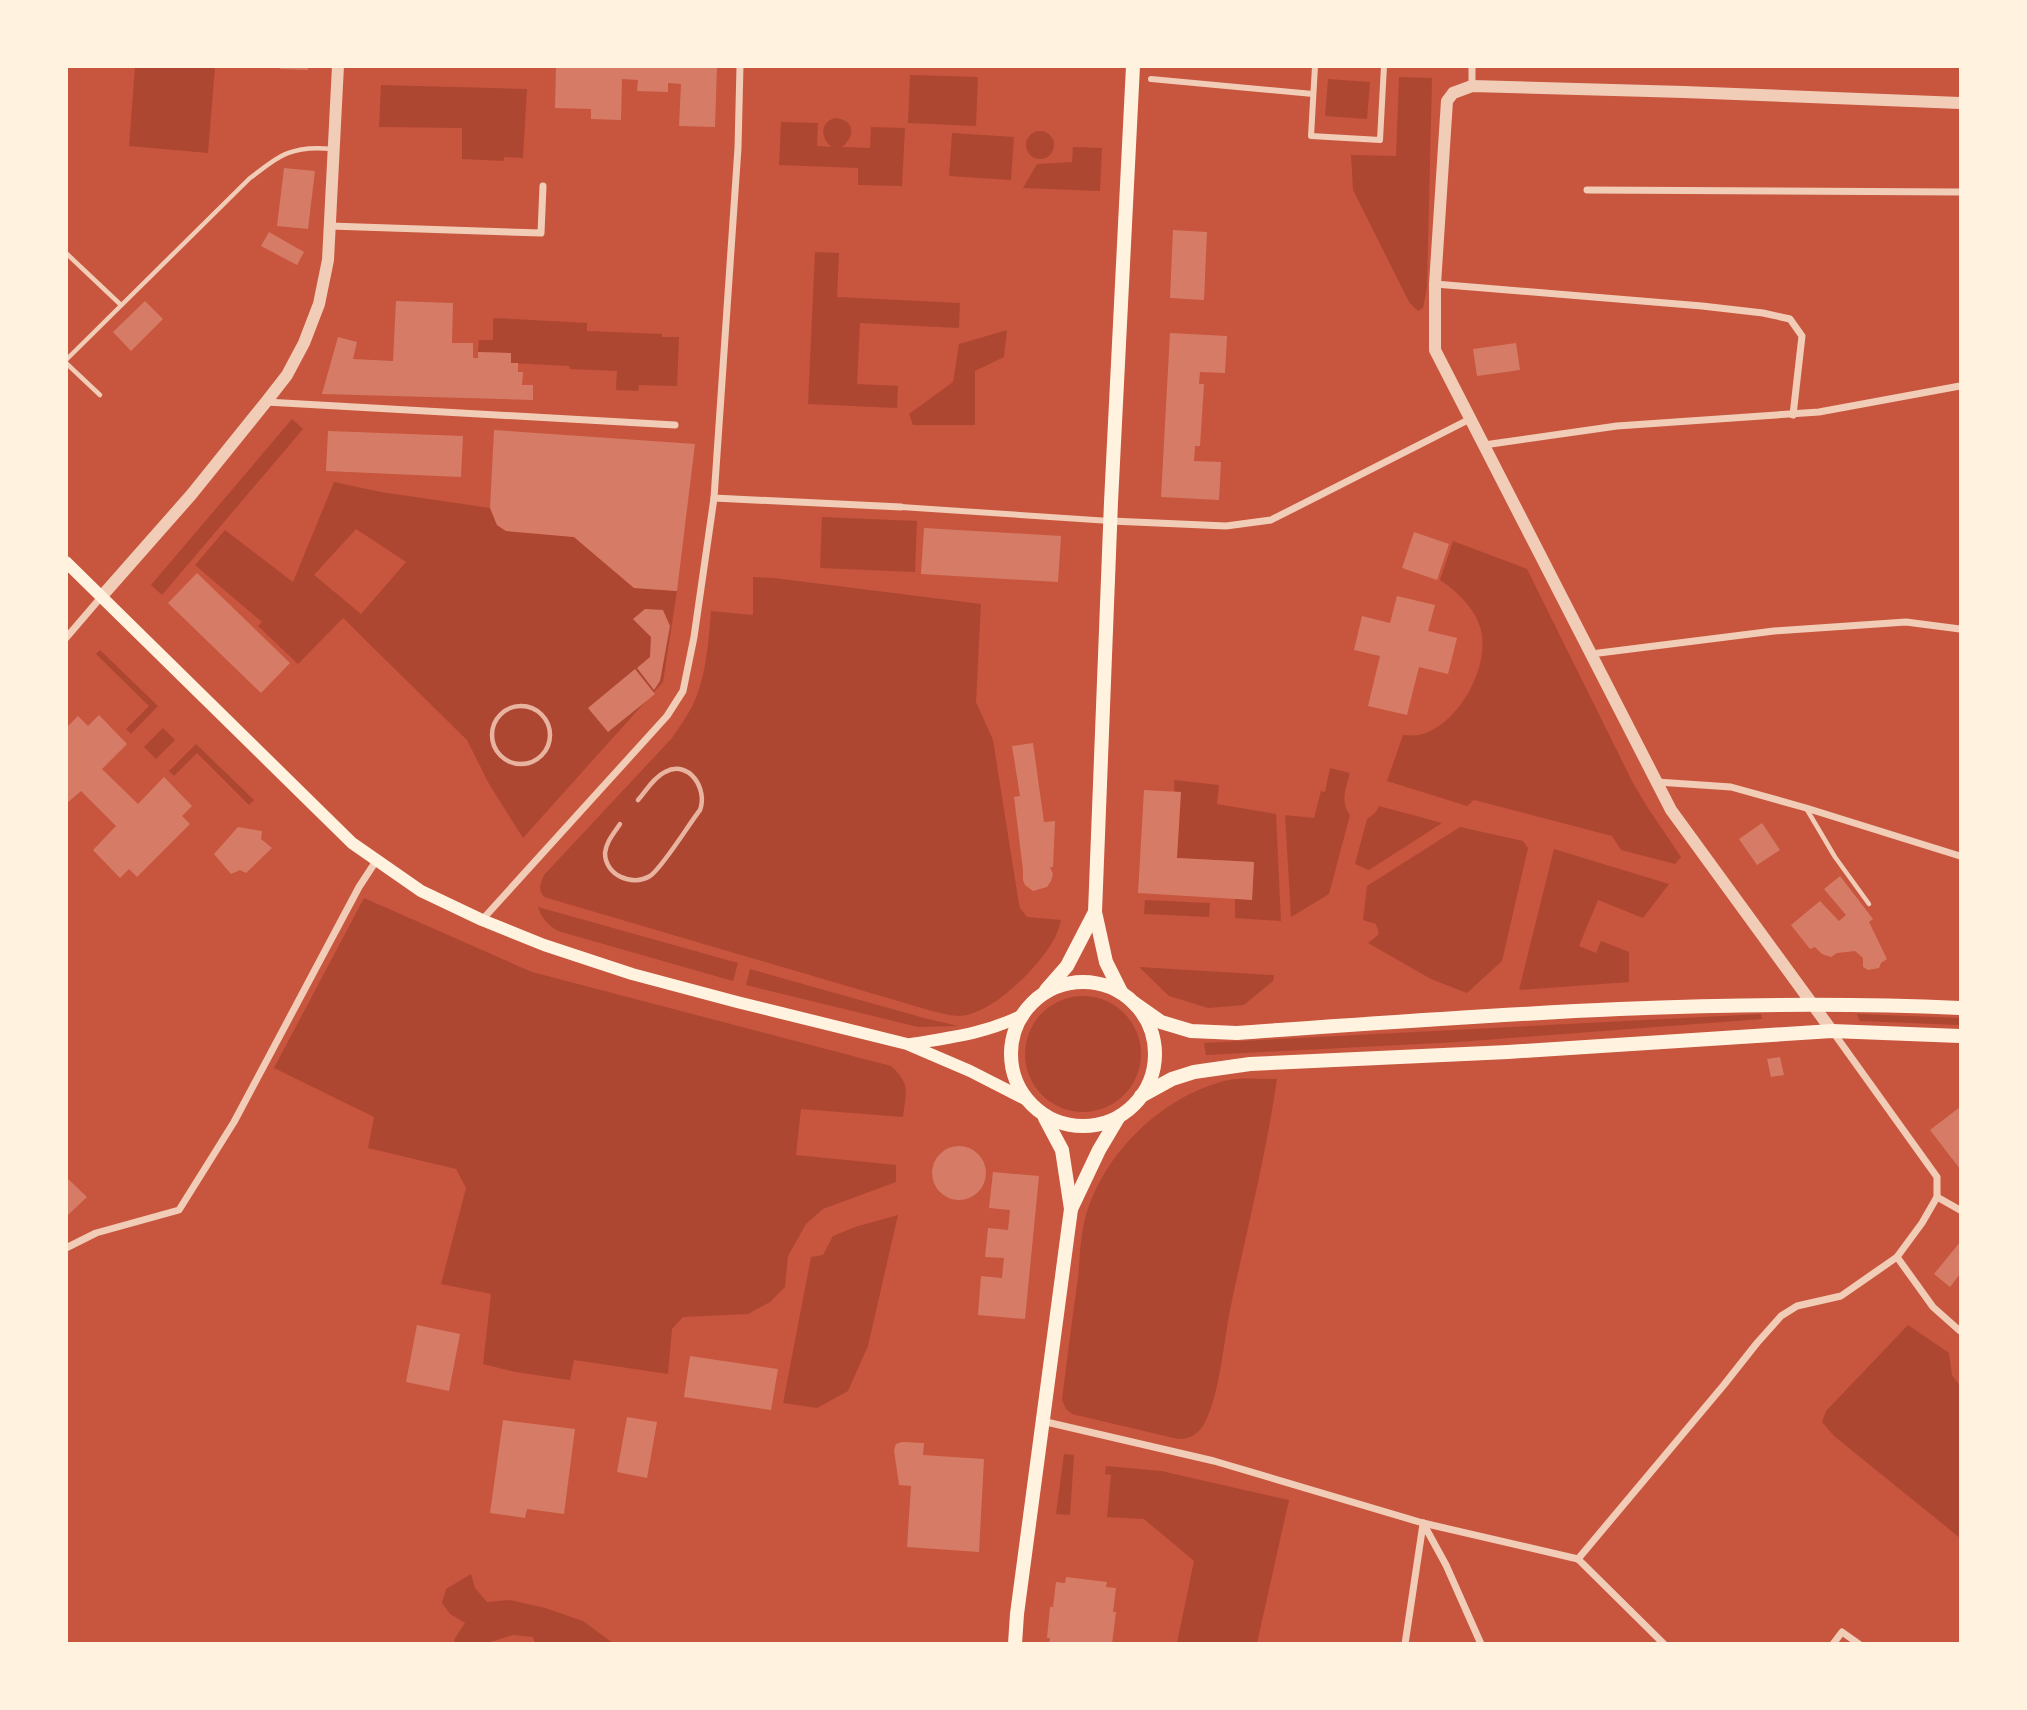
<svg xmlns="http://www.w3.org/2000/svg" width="2027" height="1710" font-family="Roboto,sans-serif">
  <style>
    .green { fill: #ae4732; fill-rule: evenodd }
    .building { fill: #d67c66 }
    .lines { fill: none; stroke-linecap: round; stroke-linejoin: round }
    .service { stroke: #f1ccb7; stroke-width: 4.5 }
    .pedestrian { stroke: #f1ccb7; stroke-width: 6 }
    .minor { stroke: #f1ccb7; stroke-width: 7 }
    .tertiary { stroke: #f1ccb7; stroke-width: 12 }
    .secondary { stroke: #fff3e0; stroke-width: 12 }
    .primary { stroke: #fff3e0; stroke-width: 14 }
    .rail { stroke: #e9b49f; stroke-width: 4.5 }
  </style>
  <rect width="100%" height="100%" fill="#c8553d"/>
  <g class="green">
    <polygon points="135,67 215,67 208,153 129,146"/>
    <polygon points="910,75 978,77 976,126 908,123"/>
    <polygon points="1399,77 1432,78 1427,287 1423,308 1418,311 1409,302 1353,190 1351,155 1396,156"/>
    <polygon points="1328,79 1370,82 1367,119 1325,116"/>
    <polygon points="381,85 527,89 523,158 504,157 504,161 462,159 462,128 379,127"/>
    <path d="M835 118C856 120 855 137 842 147L870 148 871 127 905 128 902 186 858 185V168L779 165 781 122 818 123 817 146 831 147C821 137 819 123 835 118Z"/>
    <circle cx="1040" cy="145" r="14"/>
    <polygon points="952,133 1014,137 1011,180 949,176"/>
    <polygon points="1073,147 1102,148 1100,191 1023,188 1037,164 1072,162"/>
    <polygon points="815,252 839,253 837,297 960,303 959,328 860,323 857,384 898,386 897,408 808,404"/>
    <polygon points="495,318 587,323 587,331 662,334 662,337 679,337 677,386 639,385 638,391 616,390 617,371 570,369 569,366 511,363 511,353 478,352 479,340 493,340 493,319"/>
    <polygon points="1007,330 1004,357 975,371 975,425 913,425 909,414 953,382 959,344"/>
    <polygon points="292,419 303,429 162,595 151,585"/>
    <path d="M334 482 381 492 490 508 497 525 506 531 574 537 634 588 677 591 663 682 523 838 489 784 467 740 343 618 298 664 258 626 262 622 195 565 225 530 293 582ZM356 529 406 562 361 614 314 575Z"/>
    <polygon points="822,517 917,521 915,572 820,568"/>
    <path d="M1453 541 1527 569 1632 781 1646 805 1681 857 1675 864 1621 850 1612 836 1474 800 1467 806 1387 781 1403 735C1408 735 1414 736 1419 735 1459 726 1494 662 1479 624 1472 605 1456 591 1440 580Z"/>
    <path d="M753 577 774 578 981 604 976 702 993 740 1018 898 1020 908 1027 917 1061 920C1059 927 1057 935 1053 941 1038 968 992 1014 960 1016 951 1016 941 1013 932 1011L544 897C538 889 540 885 544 875L672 738C680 726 689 714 695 700 706 675 709 638 711 611L753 615Z"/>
    <polygon points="100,650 158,706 131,734 126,729 149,706 96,654"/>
    <polygon points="163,728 175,740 156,759 144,747"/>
    <polygon points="196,744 254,800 249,805 197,753 174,776 169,771"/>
    <path d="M1330 768 1350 773C1346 788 1340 801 1350 815L1329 894 1291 917 1285 815 1314 818 1321 791 1325 792Z"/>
    <polygon points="1174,780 1219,785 1217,804 1276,814 1281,921 1235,918 1235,899 1252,899 1254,862 1177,858"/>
    <polygon points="1379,806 1442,823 1369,870 1355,864 1367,819 1376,812"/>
    <polygon points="1460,827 1523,841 1528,848 1502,961 1467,993 1431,979 1368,943 1379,934 1376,924 1363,920 1367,886"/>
    <polygon points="1554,849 1669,884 1643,918 1598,900 1579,946 1596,953 1601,941 1629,952 1629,982 1519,990"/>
    <path d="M364 898 532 972 891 1066C911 1084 906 1092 903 1117L801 1109 796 1155 896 1165V1182L823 1209 806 1224 788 1256 785 1287 770 1302 748 1314 683 1317 672 1329 668 1374 574 1360 570 1380 515 1372 483 1364 491 1294 441 1284 466 1188 456 1169 368 1148 374 1117 274 1068Z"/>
    <polygon points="1145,900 1210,903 1209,917 1144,914"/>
    <path d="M538 907 738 963 733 981 558 931C548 925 541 918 538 907Z"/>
    <polygon points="1139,967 1274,975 1273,981 1244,1005 1208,1008 1169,996"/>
    <polygon points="750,969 924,1018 958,1026 918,1027 746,985"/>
    <circle cx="1083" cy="1054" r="58"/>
    <polygon points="1761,1014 1762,1019 1458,1042 1206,1055 1204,1043"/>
    <polygon points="1857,1014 1960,1018 1960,1025 1860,1021"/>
    <path d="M1277 1079C1266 1156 1246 1233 1230 1310 1224 1341 1219 1398 1204 1424 1198 1435 1189 1439 1178 1439L1072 1414 1066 1409 1062 1400C1067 1360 1072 1319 1078 1278 1080 1259 1080 1238 1085 1219 1102 1155 1160 1098 1224 1081 1240 1077 1260 1079 1277 1079Z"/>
    <polygon points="898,1215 868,1346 848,1391 817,1408 783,1403 811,1257 823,1255 833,1236 855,1227"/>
    <polygon points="1908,1325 1949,1353 1952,1375 1960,1386 1960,1538 1834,1436 1822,1422 1826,1411"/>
    <polygon points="1064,1454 1074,1455 1070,1515 1056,1514"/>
    <polygon points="1106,1466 1161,1471 1289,1500 1257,1643 1177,1643 1194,1561 1144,1519 1107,1517 1111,1475 1105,1474"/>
    <polygon points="471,1574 475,1588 487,1602 510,1600 545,1608 583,1621 613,1643 535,1643 533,1637 513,1635 487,1643 454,1643 455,1638 465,1623 450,1614 442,1603 446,1589"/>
  </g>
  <g class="building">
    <polygon points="280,66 308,66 308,70 280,69"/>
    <polygon points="556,66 717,66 715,127 679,126 681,84 668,83 668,92 637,91 638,80 622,79 621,120 591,119 591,109 555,108"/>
    <polygon points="284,168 315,171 308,229 277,226"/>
    <polygon points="1173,230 1207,232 1204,300 1170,298"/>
    <polygon points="269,232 304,252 297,265 261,246"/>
    <polygon points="145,301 163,319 131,351 113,332"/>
    <polygon points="396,301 453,303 452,343 473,343 473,358 478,358 478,352 511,353 511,363 518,363 518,372 523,372 522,385 533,385 533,400 322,394 338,337 357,342 353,359 393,361"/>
    <polygon points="1170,333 1227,336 1225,373 1200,372 1199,384 1204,384 1200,446 1195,446 1194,461 1221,462 1219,500 1161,497"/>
    <polygon points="1516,343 1520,370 1477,376 1473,349"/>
    <polygon points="494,430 695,444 677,591 634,588 574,537 506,531 497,525 490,508"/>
    <polygon points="328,431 463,436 461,477 326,471"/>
    <polygon points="924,528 1061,536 1058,582 921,574"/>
    <polygon points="1414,532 1449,544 1437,580 1402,568"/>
    <polygon points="197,573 290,663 261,693 168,603"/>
    <polygon points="1397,596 1435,605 1428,631 1457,638 1448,674 1419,667 1407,715 1368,706 1380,656 1354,650 1362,616 1390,623"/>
    <polygon points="645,609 663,610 670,626 660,681 654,690 637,668 650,657 651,637 633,619"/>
    <polygon points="635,669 655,694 608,732 588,708"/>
    <polygon points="99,715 127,744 102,769 138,804 164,777 192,806 182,816 190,824 137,877 129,869 120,878 93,850 116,826 81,791 66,804 66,728 78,716 88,726"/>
    <polygon points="1033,743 1044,822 1055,821 1053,867 1050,867 1053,874 1051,881 1047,887 1033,891 1025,885 1023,880 1023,870 1014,797 1020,796 1012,746"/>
    <polygon points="1144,790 1181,792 1177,858 1254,862 1252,900 1138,893"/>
    <polygon points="1762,823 1780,850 1757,865 1739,839"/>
    <polygon points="238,827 262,831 261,839 272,848 246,873 240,870 231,874 214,854"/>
    <polygon points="1840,876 1873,919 1869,922 1887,959 1881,963 1879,968 1868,970 1863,967 1863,958 1855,951 1837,953 1831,957 1822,954 1815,947 1810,949 1791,925 1820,901 1839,921 1846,915 1824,889"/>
    <polygon points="1780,1057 1784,1075 1771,1077 1767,1059"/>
    <polygon points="1960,1107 1960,1169 1930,1130"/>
    <circle cx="959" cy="1173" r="27"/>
    <polygon points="993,1172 1039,1176 1025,1319 978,1315 981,1276 1002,1278 1004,1258 985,1257 988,1228 1008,1230 1010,1210 989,1208"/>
    <polygon points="66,1177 87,1197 66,1217"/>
    <polygon points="1960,1242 1960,1274 1950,1287 1934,1274"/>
    <polygon points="417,1325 460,1334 449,1391 406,1382"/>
    <polygon points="690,1356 778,1369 771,1410 684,1397"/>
    <polygon points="627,1417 657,1422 647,1478 617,1472"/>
    <polygon points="503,1420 575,1429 564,1514 527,1509 525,1518 490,1513"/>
    <polygon points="902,1442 924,1443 923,1455 984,1459 979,1552 907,1547 911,1486 899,1485 894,1450 896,1444"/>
    <polygon points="1066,1577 1107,1582 1106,1587 1116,1588 1113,1612 1116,1612 1112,1644 1049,1644 1050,1638 1047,1638 1050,1607 1053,1607 1056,1582 1065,1583"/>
  </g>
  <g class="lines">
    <g class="service">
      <polyline points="66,253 121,305"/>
      <path d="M66 360 249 179C280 155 292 145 332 149"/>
      <polyline points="66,363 100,395"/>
      <polyline points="1806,808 1835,857 1869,904"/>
    </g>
    <g class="pedestrian">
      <polyline points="1315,66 1311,136 1380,140 1384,66"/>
      <polyline points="1151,79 1313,94"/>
      <polyline points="901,507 1110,521"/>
    </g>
    <g class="minor">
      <polyline points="1472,86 1472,66"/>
      <polyline points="1587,190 1960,192"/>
      <polyline points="330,226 541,233 543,186"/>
      <polyline points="1435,284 1702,306 1763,313 1790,319 1802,336 1793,415"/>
      <polyline points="266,402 675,425"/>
      <polyline points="1484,445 1617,426 1819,412 1960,386"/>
      <polyline points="714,498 901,507"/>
      <polyline points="1111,521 1226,526 1271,520 1470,419"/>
      <polyline points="66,638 102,596"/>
      <polyline points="1591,654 1774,631 1906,622 1960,629"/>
      <polyline points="1657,782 1731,787 1806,808 1960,856"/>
      <polyline points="482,920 667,716 683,691 694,637 714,498 738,148 740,66"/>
      <polyline points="1937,1197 1960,1210"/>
      <polyline points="66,1248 96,1233 179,1210 234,1122 359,887 376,861"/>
      <polyline points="1897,1257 1933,1307 1960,1331"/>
      <polyline points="1042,1421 1214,1461 1423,1523 1578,1559 1723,1386 1757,1343 1781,1316 1797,1306 1841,1296 1897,1257 1922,1223 1937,1197 1937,1177 1833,1032"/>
      <polyline points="1423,1523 1446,1565 1481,1644"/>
      <polyline points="1578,1559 1664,1644"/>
      <polyline points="1405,1644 1423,1524"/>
      <polyline points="1833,1644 1842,1632 1859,1644"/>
    </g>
    <g class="tertiary">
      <polyline points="102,596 191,495 266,402 287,375 304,343 319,304 328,260 338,66"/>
      <polyline points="1832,1031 1671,810 1435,350 1435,284 1447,101 1453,93 1472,86 1684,92 1960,103"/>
    </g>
    <g class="secondary">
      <polyline points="66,562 352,843 421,891 482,920 544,945 632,974 737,1002 907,1044 970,1071 1025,1099"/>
      <path d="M911 1044C952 1037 983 1034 1021 1016"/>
    </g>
    <g class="primary">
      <circle cx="1083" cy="1054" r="72"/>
      <polyline points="1046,990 1067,966 1095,912"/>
      <polyline points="1121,992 1106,962 1095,912 1111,502 1133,66"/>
      <path d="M1134 1003 1161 1022 1191 1031 1237 1033C1477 1016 1719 997 1960 1008"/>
      <polyline points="1141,1096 1172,1079 1194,1072 1250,1064 1508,1052 1832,1031 1960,1036"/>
      <polyline points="1071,1209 1099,1150 1118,1118"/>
      <polyline points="1015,1644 1017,1614 1071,1209 1062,1150 1045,1118"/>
    </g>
    <g class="rail">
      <circle cx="521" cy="735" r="29"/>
      <path d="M620 824C614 833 606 842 605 853 605 875 632 887 650 876 662 868 689 824 700 810 708 789 689 759 665 772 654 777 646 791 638 800"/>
    </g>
  </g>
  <rect width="2027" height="1710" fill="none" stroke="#fff3e0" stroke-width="136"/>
</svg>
